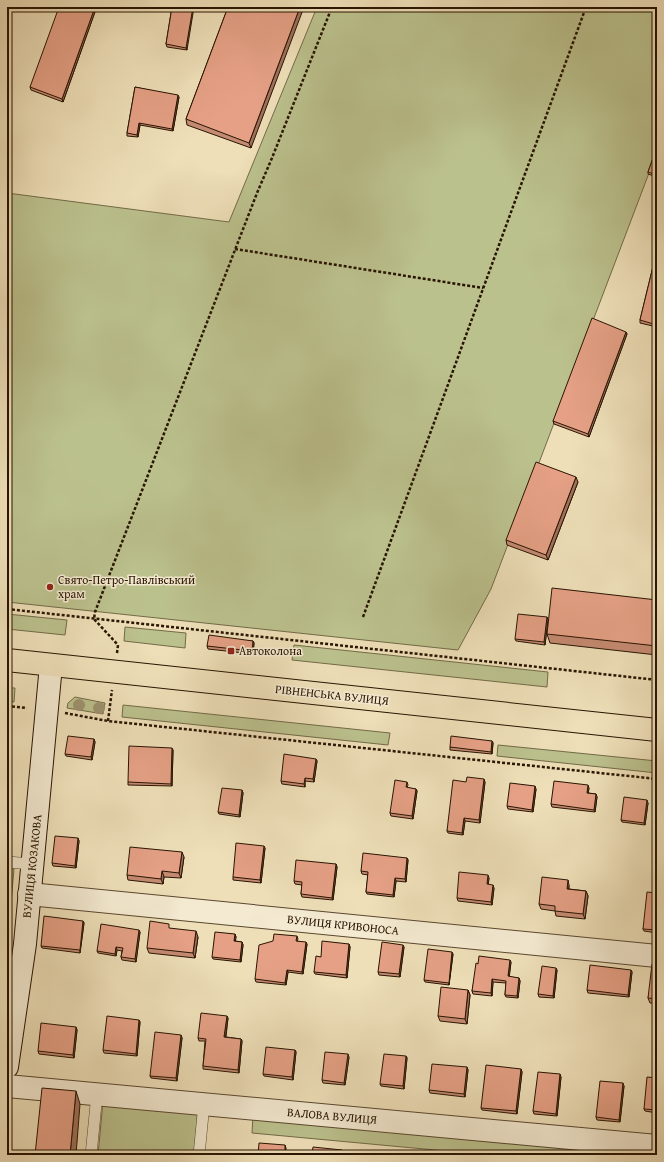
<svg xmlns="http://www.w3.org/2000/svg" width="664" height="1162" font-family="'Gentium Book Plus',serif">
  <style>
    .green { fill: #bbc18d; stroke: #726a47 }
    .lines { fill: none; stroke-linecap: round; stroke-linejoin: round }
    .lane-casing { stroke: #5a472f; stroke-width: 12 }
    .street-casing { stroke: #5a472f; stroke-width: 24 }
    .secondary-casing { stroke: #281401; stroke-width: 24 }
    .primary-casing { stroke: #281401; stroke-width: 24 }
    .path { stroke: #281401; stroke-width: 2.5; stroke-dasharray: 3 2; stroke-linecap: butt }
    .lane { stroke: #f4ead1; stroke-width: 11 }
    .street { stroke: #f4ead1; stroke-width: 22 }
    .secondary { stroke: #f4ead1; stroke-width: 22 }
    .primary { stroke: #eedfb8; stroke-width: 22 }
    .tree { fill: #9d916e }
    .wall { fill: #c58a72; stroke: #281401 }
    .shaded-wall { fill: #a0705d; stroke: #281401 }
    .building { fill: #e5a085; stroke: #281401 }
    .poi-dot { fill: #8f2418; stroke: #f4ead1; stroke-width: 1.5 }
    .labels { text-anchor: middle; stroke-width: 3; stroke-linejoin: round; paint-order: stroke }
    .poi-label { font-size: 12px; fill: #281401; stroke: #f4ead1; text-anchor: start }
    .street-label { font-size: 12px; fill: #281401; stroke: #f4ead1 }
  </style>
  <rect width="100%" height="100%" fill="#eedfb8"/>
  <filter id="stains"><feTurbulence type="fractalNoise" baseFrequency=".005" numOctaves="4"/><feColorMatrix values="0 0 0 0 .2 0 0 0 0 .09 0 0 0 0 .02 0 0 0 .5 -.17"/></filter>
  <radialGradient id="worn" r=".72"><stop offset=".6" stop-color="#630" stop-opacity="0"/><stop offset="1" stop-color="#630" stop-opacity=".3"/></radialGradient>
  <g class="green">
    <polygon points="317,7 657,7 657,152 491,589 458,650 7,602 7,193 229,222"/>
    <polygon points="7,614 67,620 65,635 7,629"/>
    <polygon points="125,627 186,633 185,648 124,641"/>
    <polygon points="294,645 548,672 547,687 292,660"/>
    <polygon points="7,688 15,688 14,702 7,701"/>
    <polygon points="75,697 105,703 103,714 67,708 68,703"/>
    <polygon points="123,705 390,733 388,745 122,717"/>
    <polygon points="498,745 657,761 657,773 497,756"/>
    <polygon points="7,869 14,869 8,936 7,936"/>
    <polygon points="103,1101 198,1110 194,1155 98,1155"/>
    <polygon points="253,1115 657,1155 489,1155 252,1133"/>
  </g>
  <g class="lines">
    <defs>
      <g id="lane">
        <polyline points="7,862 32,864"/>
        <polyline points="91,1155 97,1094"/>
        <polyline points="199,1155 204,1104"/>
      </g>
      <g id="street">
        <polyline points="29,894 657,956"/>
        <polyline points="7,1086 657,1146"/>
      </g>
      <polyline id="secondary" points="7,1067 25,944 51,665"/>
      <polyline id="primary" points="7,660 657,730"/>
    </defs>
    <use href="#lane" class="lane-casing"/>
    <use href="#street" class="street-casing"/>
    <use href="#secondary" class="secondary-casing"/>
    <use href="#primary" class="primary-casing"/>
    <g class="path">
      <polyline points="235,249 483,288"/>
      <polyline points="7,609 657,680"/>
      <polyline points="363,617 586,7"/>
      <polyline points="117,653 118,645 94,619 95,612 257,193 272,158 332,7"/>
      <polyline points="7,706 27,708"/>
      <polyline points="65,713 108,721 657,779"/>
      <polyline points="108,721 112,690"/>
    </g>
    <use href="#lane" class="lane"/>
    <use href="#street" class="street"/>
    <use href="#secondary" class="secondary"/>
    <use href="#primary" class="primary"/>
  </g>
  <g class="tree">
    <circle cx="79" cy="705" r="6"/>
    <circle cx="99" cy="708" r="6"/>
  </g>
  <g class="wall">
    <polygon points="172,7 187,50 167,47 166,44"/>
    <polygon points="228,7 251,148 187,125 186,119"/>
    <polygon points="96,9 63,102 31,90 30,87"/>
    <polygon points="135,87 179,97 173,131 140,125 138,137 127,136 127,133"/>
    <polygon points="657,147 657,177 648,174 648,172"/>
    <polygon points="657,250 657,327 640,323 640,320"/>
    <polygon points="626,332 627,334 589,437 554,424 553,421"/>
    <polygon points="578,482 548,560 507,545 506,540"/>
    <polygon points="657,600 657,655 550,643 547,634"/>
    <polygon points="547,617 548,620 545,645 516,641 515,639"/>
    <polygon points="253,641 254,643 253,654 208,649 207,646"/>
    <polygon points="94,739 95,742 92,760 66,756 65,754"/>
    <polygon points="492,741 493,743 492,754 450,750 450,747"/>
    <polygon points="173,750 172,786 128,785 128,782"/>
    <polygon points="316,759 317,761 314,782 305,781 305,787 282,784 281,781"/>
    <polygon points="407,782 408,785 407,788 416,789 417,791 413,819 391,816 390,813"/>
    <polygon points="466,782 485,782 480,823 465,821 463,835 448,833 447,831"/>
    <polygon points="589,788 588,793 596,794 597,797 595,812 552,807 551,804"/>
    <polygon points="536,789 533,812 508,809 507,806"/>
    <polygon points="242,790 243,793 240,817 219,814 218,812"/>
    <polygon points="648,803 645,825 622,822 621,820"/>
    <polygon points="78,838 79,841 76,868 53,866 52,863"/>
    <polygon points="265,848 261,883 233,880 233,877"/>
    <polygon points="184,857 181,878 164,877 163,884 128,880 127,875"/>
    <polygon points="407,858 408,860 406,882 396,881 394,897 367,894 366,892 368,875 362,874 361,871"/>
    <polygon points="336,864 337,867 333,900 302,897 301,894 302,885 295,884 294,881"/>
    <polygon points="489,878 488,885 494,888 492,905 458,901 457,898"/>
    <polygon points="569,885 569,889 586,891 588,896 585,919 556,916 555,911 541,909 539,904"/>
    <polygon points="657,893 657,933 644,931 643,929"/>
    <polygon points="83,921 84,923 80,953 42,948 41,946"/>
    <polygon points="171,929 198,937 195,958 149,953 147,948"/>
    <polygon points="140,932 136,962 122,960 121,957 122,951 117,950 116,956 98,953 97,951"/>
    <polygon points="235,934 236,937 235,941 242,942 243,945 241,962 213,959 212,957"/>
    <polygon points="297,936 298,939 297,941 307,944 303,974 288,972 286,985 256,982 255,979"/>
    <polygon points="349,944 350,947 347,978 315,974 314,972 321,957"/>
    <polygon points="404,947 400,977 379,975 378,972"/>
    <polygon points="453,954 449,985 425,982 424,980"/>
    <polygon points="511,962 509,977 519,978 520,981 518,998 506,997 505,995 506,983 493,982 492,996 473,994 472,991 478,964"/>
    <polygon points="657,965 657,1003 650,1003 648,998"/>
    <polygon points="557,970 554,998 539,997 538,994"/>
    <polygon points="631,970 632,972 629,997 588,993 587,990"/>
    <polygon points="468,990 470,995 467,1024 440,1021 438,1016"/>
    <polygon points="228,1018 226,1037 241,1039 242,1041 239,1073 203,1069 203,1066 205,1041 199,1041 198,1038"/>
    <polygon points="139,1020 140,1022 137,1056 104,1053 103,1050"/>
    <polygon points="76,1027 77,1030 74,1058 39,1054 38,1051"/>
    <polygon points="181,1035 182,1038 177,1081 151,1078 150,1076"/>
    <polygon points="295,1050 296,1052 293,1080 264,1076 263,1074"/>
    <polygon points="406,1056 407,1058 404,1089 381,1086 380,1084"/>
    <polygon points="349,1057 345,1085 323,1083 322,1080"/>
    <polygon points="467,1067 468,1070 465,1097 430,1093 429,1090"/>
    <polygon points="521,1069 522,1072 517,1114 482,1110 481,1108"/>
    <polygon points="561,1077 557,1116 534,1114 533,1111"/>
    <polygon points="657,1078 657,1113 645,1111 644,1109"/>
    <polygon points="624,1086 620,1122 597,1120 596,1117"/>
  </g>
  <g class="shaded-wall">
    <polygon points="95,7 96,9 63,102 62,99"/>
    <polygon points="193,7 194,7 187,50 186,48"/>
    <polygon points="300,7 304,7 251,148 249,143"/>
    <polygon points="178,95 179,97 173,131 172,129"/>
    <polygon points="139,123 140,125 138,137 137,135"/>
    <polygon points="626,332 627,334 589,437 588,434"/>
    <polygon points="576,477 578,482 548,560 546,555"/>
    <polygon points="547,617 548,620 545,645 544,642"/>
    <polygon points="253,641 254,643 253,654 252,651"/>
    <polygon points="94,739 95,742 92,760 91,757"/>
    <polygon points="492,741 493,743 492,754 491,752"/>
    <polygon points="172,748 173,750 172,786 171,784"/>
    <polygon points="316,759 317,761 314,782 313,779"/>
    <polygon points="305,778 305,787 304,784"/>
    <polygon points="484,779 485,782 480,823 479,820"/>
    <polygon points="588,785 589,788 588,795 587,793"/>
    <polygon points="535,786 536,789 533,812 532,810"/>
    <polygon points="416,789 417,791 413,819 412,816"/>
    <polygon points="242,790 243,793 240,817 239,815"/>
    <polygon points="596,794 597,797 595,812 594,810"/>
    <polygon points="647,800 648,803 645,825 644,823"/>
    <polygon points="464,818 465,821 463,835 462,833"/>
    <polygon points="78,838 79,841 76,868 75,866"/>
    <polygon points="264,846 265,848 261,883 260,880"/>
    <polygon points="182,852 184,857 181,878 179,873"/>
    <polygon points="407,858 408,860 406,882 405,879"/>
    <polygon points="336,864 337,867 333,900 332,898"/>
    <polygon points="162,871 164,877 163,884 161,879"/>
    <polygon points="488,875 489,878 488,887 487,884"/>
    <polygon points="395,878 396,881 394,897 393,895"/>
    <polygon points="568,880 569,885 568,894 567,889"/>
    <polygon points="493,885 494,888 492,905 491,902"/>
    <polygon points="586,891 588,896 585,919 583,914"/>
    <polygon points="83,921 84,923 80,953 80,950"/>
    <polygon points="139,930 140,932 136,962 135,959"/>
    <polygon points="196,931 198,937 195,958 193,953"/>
    <polygon points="235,934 236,937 235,944 234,941"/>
    <polygon points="242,942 243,945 241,962 240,960"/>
    <polygon points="306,942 307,944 303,974 302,972"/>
    <polygon points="349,944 350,947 347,978 346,975"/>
    <polygon points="403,945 404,947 400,977 399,974"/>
    <polygon points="116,947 117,950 116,956 115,954"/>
    <polygon points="452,952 453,954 449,985 449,983"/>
    <polygon points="510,960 511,962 509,979 508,976"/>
    <polygon points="556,968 557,970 554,998 553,996"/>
    <polygon points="287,970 288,972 286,985 285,983"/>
    <polygon points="631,970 632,972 629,997 628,995"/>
    <polygon points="519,978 520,981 518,998 517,996"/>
    <polygon points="492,979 493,982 492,996 491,993"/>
    <polygon points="468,990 470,995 467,1024 465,1019"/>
    <polygon points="227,1016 228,1018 225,1040 224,1037"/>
    <polygon points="139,1020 140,1022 137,1056 136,1054"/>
    <polygon points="76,1027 77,1030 74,1058 73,1055"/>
    <polygon points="181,1035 182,1038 177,1081 176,1078"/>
    <polygon points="241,1039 242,1041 239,1073 238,1070"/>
    <polygon points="295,1050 296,1052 293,1080 292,1077"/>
    <polygon points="348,1054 349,1057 345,1085 344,1083"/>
    <polygon points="406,1056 407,1058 404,1089 403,1086"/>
    <polygon points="467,1067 468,1070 465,1097 464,1094"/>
    <polygon points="521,1069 522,1072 517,1114 516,1111"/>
    <polygon points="560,1074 561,1077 557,1116 556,1114"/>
    <polygon points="623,1083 624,1086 620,1122 619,1120"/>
    <polygon points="76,1091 80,1104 76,1155 70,1155"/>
    <polygon points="285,1145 286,1148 286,1155 285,1155"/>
  </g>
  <g class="building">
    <polygon points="59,7 95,7 62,99 30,87"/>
    <polygon points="172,7 193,7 186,48 166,44"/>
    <polygon points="228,7 300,7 249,143 186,119"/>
    <polygon points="135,87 178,95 172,129 139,123 137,135 127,133"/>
    <polygon points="657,147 657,175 648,172"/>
    <polygon points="657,250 657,325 640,320"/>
    <polygon points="592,318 626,332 588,434 553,421"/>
    <polygon points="536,462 576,477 546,555 506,540"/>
    <polygon points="552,588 657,600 657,646 547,634"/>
    <polygon points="518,614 547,617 544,642 515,639"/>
    <polygon points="209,635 253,641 252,651 207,646"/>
    <polygon points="68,736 94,739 91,757 65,754"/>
    <polygon points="451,736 492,741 491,752 450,747"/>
    <polygon points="129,746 172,748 171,784 128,782"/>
    <polygon points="284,754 316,759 313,779 305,778 304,784 281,781"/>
    <polygon points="467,777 484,779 479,820 464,818 462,833 447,831 453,780 466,782"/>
    <polygon points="395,780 407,782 406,787 416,789 412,816 390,813"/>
    <polygon points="554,781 588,785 587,793 596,794 594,810 551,804"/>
    <polygon points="510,783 535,786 532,810 507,806"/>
    <polygon points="222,788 242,790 239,815 218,812"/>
    <polygon points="624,797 647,800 644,823 621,820"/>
    <polygon points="55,836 78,838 75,866 52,863"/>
    <polygon points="236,843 264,846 260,880 233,877"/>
    <polygon points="130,847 182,852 179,873 162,871 161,879 127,875"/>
    <polygon points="363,853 407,858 405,879 395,878 393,895 366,892 368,872 361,871"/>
    <polygon points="296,860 336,864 332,898 301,894 302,882 294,881"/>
    <polygon points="459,872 488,875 487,884 493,885 491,902 457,898"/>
    <polygon points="542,877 568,880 567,889 586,891 583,914 555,911 555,906 539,904"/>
    <polygon points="647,892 657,893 657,930 643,929"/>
    <polygon points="44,916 83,921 80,950 41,946"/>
    <polygon points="150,921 169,924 169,928 196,931 193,953 147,948"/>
    <polygon points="101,924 139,930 135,959 121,957 123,948 116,947 115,954 97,951"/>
    <polygon points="215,932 235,934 234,941 242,942 240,960 212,957"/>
    <polygon points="274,934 297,936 296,941 306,942 302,972 287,970 285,983 255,979 259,945 273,941"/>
    <polygon points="322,941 349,944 346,975 314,972 316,956 321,957"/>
    <polygon points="382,942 403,945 399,974 378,972"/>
    <polygon points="428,949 452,952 449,983 424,980"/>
    <polygon points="479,956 510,960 508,976 519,978 517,996 505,995 506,981 492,979 491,993 472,991 476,963 478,964"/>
    <polygon points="652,964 657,965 657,999 648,998"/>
    <polygon points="590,965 631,970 628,995 587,990"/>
    <polygon points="542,966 556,968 553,996 538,994"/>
    <polygon points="441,987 468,990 465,1019 438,1016"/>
    <polygon points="201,1013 227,1016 224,1037 241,1039 238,1070 203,1066 206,1039 198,1038"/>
    <polygon points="107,1016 139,1020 136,1054 103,1050"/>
    <polygon points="41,1023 76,1027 73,1055 38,1051"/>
    <polygon points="155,1032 181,1035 176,1078 150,1076"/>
    <polygon points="266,1047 295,1050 292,1077 263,1074"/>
    <polygon points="325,1052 348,1054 344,1083 322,1080"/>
    <polygon points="384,1054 406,1056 403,1086 380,1084"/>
    <polygon points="432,1064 467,1067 464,1094 429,1090"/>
    <polygon points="486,1065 521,1069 516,1111 481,1108"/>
    <polygon points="538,1072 560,1074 556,1114 533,1111"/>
    <polygon points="647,1077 657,1078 657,1110 644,1109"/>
    <polygon points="600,1081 623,1083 619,1120 596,1117"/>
    <polygon points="42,1088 76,1091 70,1155 35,1155"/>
    <polygon points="259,1143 285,1145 285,1155 258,1155"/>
    <polygon points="313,1147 342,1150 341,1155 312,1155"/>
    <polygon points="368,1154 384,1155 368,1155"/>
  </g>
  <g class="poi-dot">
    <circle cx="50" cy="587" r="4"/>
    <rect x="227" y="647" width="8" height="8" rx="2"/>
  </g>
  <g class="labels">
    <g class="poi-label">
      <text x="58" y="584">Свято-Петро-Павлівський<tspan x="58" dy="14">храм</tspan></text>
      <text x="239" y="655">Автоколона</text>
    </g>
    <g class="street-label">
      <text transform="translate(332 695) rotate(6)" y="4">РІВНЕНСЬКА ВУЛИЦЯ</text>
      <text transform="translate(32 866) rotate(-84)" y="4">ВУЛИЦЯ КОЗАКОВА</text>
      <text transform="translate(343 925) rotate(6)" y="4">ВУЛИЦЯ КРИВОНОСА</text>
      <text transform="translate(332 1116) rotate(5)" y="4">ВАЛОВА ВУЛИЦЯ</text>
    </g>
  </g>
  <rect width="664" height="1162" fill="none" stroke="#eedfb8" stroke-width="24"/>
  <rect x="8" y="8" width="648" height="1146" fill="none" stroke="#281401" stroke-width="2"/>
  <rect x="12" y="12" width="640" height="1138" fill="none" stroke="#281401"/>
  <rect width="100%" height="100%" filter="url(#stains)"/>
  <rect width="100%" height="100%" fill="url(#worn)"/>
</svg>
